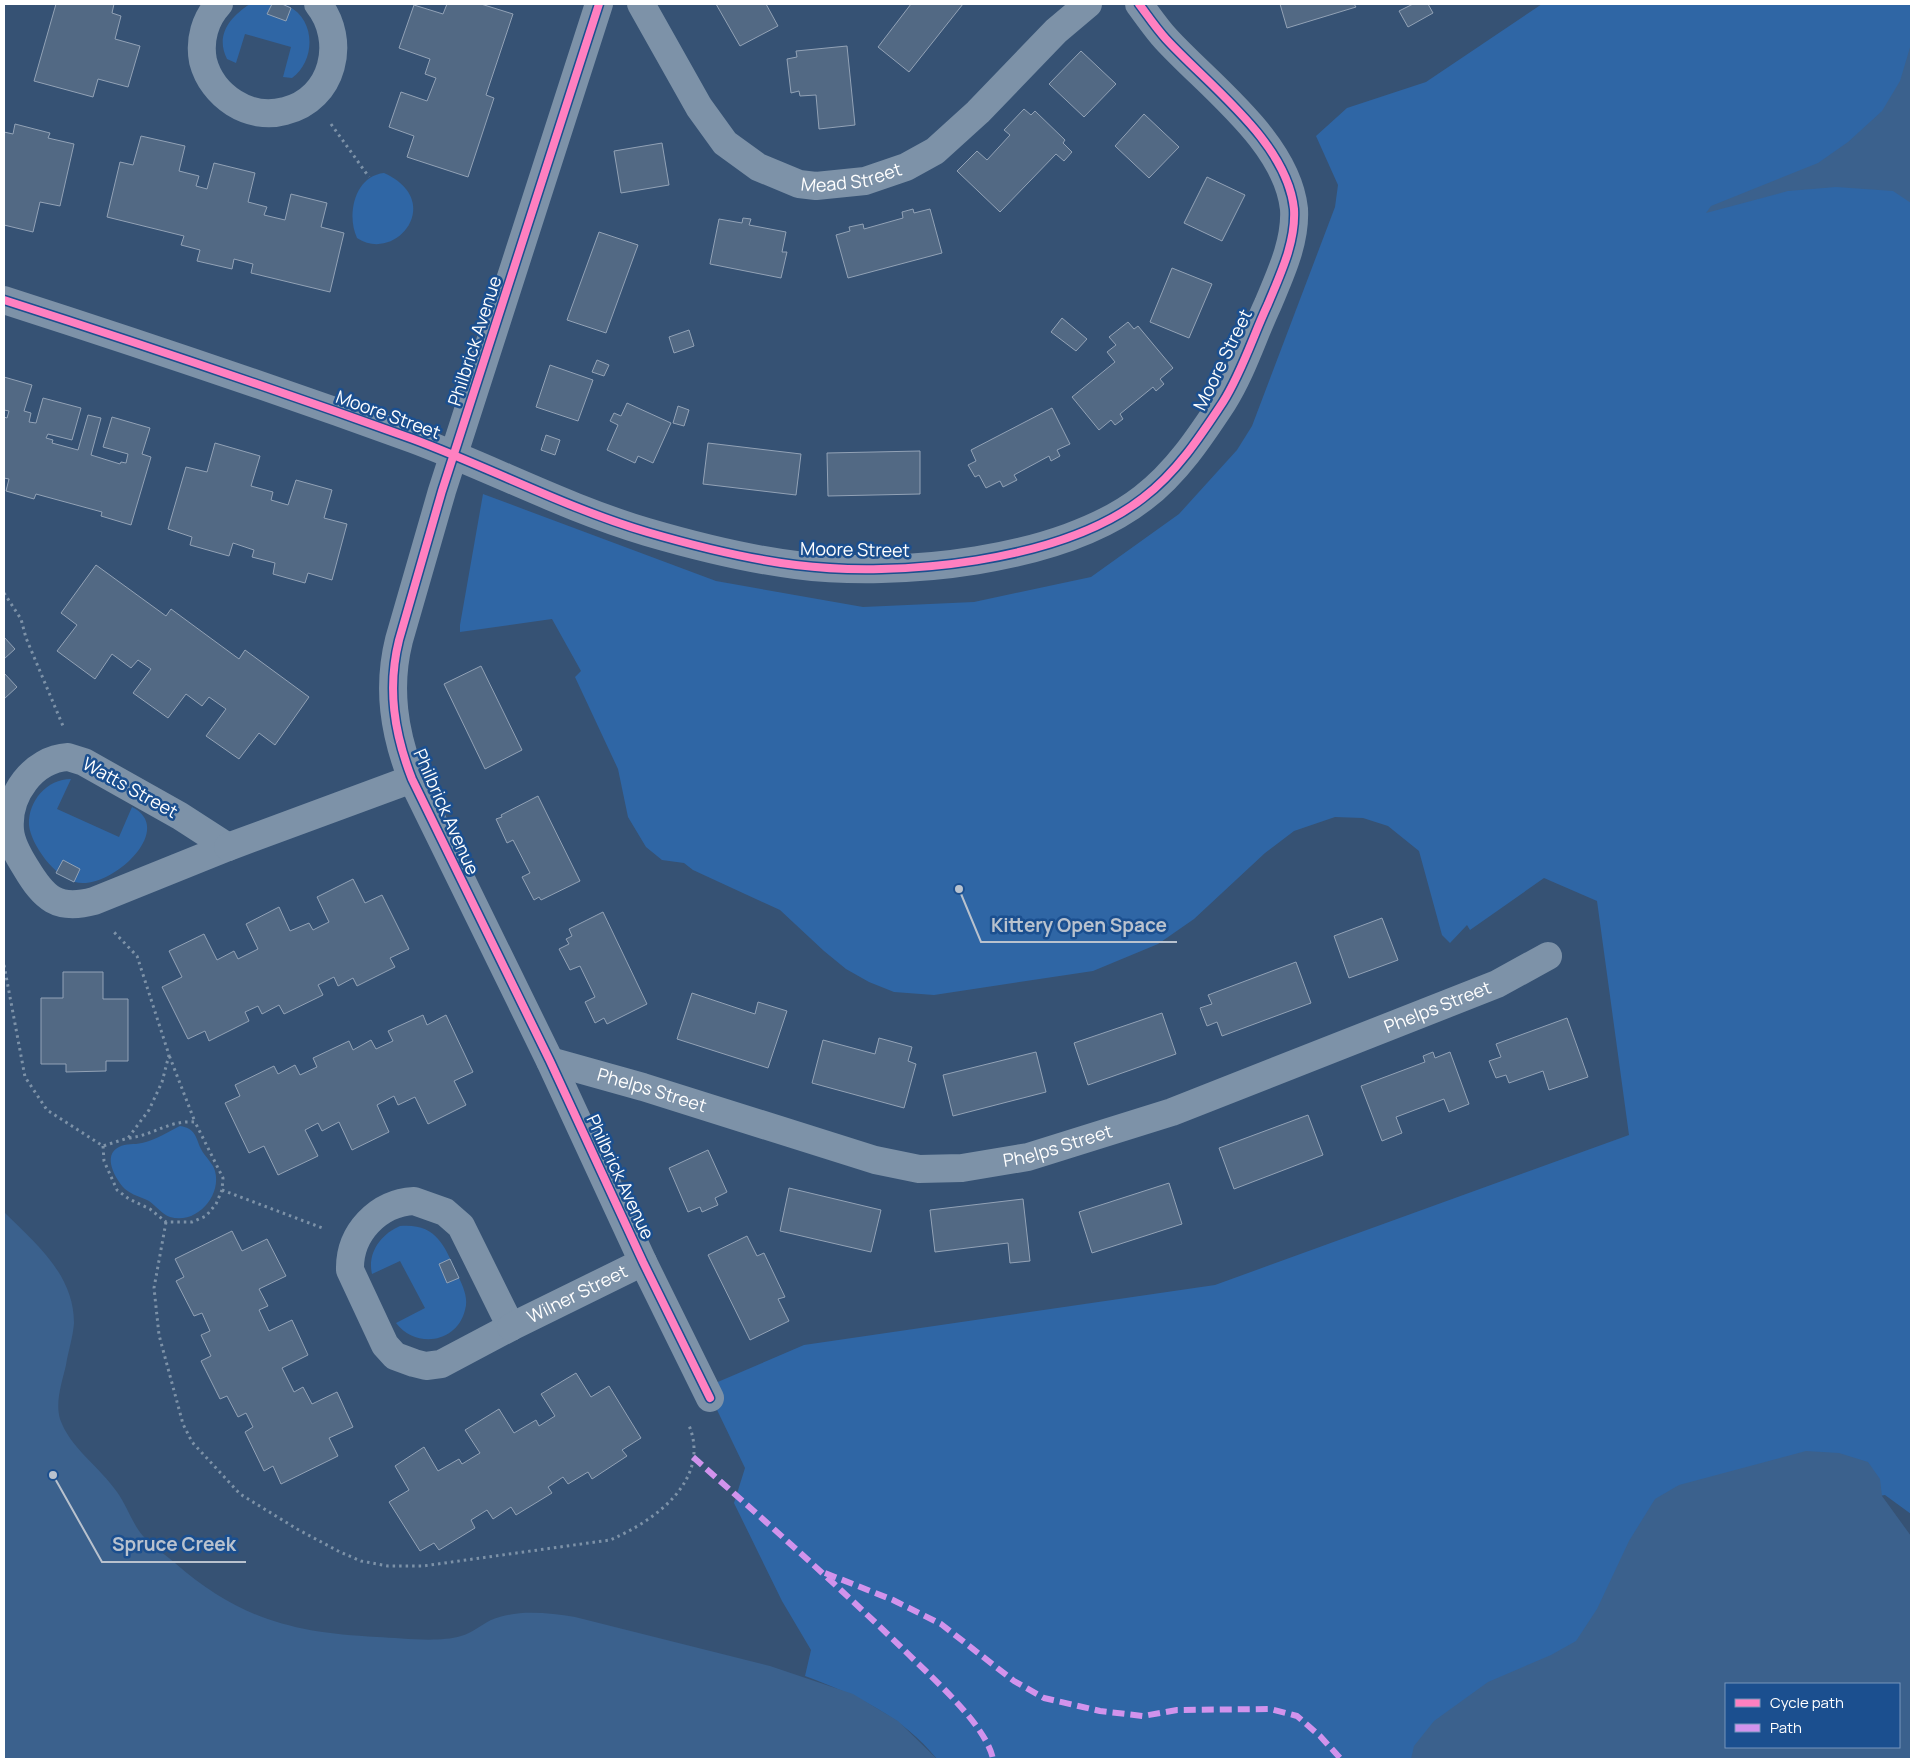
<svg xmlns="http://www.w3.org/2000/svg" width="1915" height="1763" font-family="Manrope,sans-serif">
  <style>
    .green { fill: #2f66a5 }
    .water { fill: #3b618d; fill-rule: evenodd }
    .building { fill: #526984; stroke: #92a2b6 }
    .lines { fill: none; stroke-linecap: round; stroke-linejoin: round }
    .path { stroke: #7d92a8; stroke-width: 3; stroke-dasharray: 2.5 4; stroke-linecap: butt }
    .minor { stroke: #7d92a8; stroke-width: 28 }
    .quiet { stroke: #d193ec; stroke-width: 6; stroke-dasharray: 12 6; stroke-linecap: butt }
    .cycleway-casing { stroke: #1b4f8f; stroke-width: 11 }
    .cycleway { stroke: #ff80c0; stroke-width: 8 }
    .labels { text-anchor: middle; stroke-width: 5; stroke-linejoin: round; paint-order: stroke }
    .street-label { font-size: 18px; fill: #fff; stroke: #1b4f8f }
    .leader { fill: none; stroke: #b9c2ce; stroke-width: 2 }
    .callout-dot { fill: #b9c2ce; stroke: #1b4f8f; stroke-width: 2 }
    .callout-label { font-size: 19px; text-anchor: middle; font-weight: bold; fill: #b9c2ce; stroke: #1b4f8f; stroke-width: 5; stroke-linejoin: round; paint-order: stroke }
  </style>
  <rect width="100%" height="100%" fill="#365274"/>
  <g class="green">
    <path d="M250 4C262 4 277 1 288 6 317 20 315 62 292 78L283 77 291 47 245 34 236 63 227 59C215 35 230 17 250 4Z"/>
    <path d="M1542 4H1911V1514L1885 1495 1830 1504 1643 1759H937C902 1716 856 1695 805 1676L811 1650 782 1601 734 1503 745 1468 706 1387 804 1345 1215 1285 1629 1135 1597 901 1544 878 1470 930 1467 925 1450 943 1442 935 1419 851 1388 826 1363 818 1335 817 1294 831 1265 853 1194 919 1158 944 1093 971 934 995 894 992 869 982 846 969 824 951 780 910 693 870 684 863 662 860 646 847 628 817 618 769 575 677 581 671 552 619 460 632V625L483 494 716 581 863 607 974 602 1091 577 1179 514 1237 450 1252 426 1335 207 1338 185 1316 136 1347 108 1426 82Z"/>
    <path d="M384 173C446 201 396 264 357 238 346 214 355 176 384 173Z"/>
    <path d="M71 779 57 809 119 837 132 807C178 830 108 892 75 882 55 877 31 845 29 825 28 801 47 779 71 779Z"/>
    <path d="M180 1126C196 1129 195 1136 201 1149 205 1157 213 1163 215 1171 222 1196 196 1225 170 1217 162 1214 156 1206 149 1201 141 1197 132 1195 125 1189 115 1179 102 1155 119 1147 126 1143 134 1145 142 1143 155 1140 168 1132 180 1126Z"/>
    <path d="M400 1226C436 1223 444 1245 457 1273 462 1285 469 1297 465 1310 457 1343 416 1349 396 1323L425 1308 400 1261 372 1274C367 1253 381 1234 400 1226Z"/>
  </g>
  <g class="water">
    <polygon points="1911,44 1911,203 1893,191 1836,187 1788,191 1706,213 1711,206 1818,163 1848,142 1882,111 1900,81"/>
    <path d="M4 1212C35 1243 74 1274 74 1323 73 1337 68 1352 66 1365 62 1382 55 1402 60 1419 70 1448 100 1467 117 1492 127 1506 132 1523 143 1536 152 1546 165 1554 175 1563 239 1619 294 1633 377 1637 401 1638 438 1643 461 1636 472 1633 481 1625 491 1620 518 1609 547 1613 575 1617L770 1666 853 1694 898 1721 937 1759H4Z"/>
    <path d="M1806 1451 1839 1453 1868 1462 1880 1479 1882 1496 1911 1536V1759H1411L1414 1746 1434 1721 1488 1682 1551 1655 1576 1641 1597 1609 1629 1541 1655 1499 1679 1485ZM1726 1684H1899V1747H1726Z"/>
  </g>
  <g class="building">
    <polygon points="56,4 114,4 112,13 121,16 115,39 140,46 128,87 98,79 93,97 34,81"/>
    <polygon points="272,4 282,4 291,8 286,21 267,14"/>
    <polygon points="447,4 481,4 513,14 486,95 494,98 468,177 407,157 414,136 389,127 401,92 427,101 436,78 425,74 430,59 399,48 414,5 443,14"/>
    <polygon points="716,4 766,4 778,26 740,46"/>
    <polygon points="911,4 963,4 909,72 878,47"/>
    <polygon points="1280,4 1354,4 1356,7 1287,28"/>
    <polygon points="1413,4 1428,4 1433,13 1408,27 1399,11"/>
    <polygon points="847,46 855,125 819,129 816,95 800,96 799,91 791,93 787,59 797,57 796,51"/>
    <polygon points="1081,51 1116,84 1084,117 1049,84"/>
    <polygon points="1024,109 1031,115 1035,111 1065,140 1063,143 1072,152 1064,161 1056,154 1000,212 957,171 977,151 987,160 1010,135 1004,130"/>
    <polygon points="1144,114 1179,147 1149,178 1115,146"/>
    <polygon points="15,124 50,133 48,138 74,144 60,206 40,202 33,232 4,225 4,132 13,134"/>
    <polygon points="141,136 185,146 179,171 199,176 196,186 207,189 214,163 255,173 248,202 267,207 264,215 285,220 291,194 327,203 321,227 344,233 330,292 251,273 253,264 234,259 232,269 197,261 200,250 181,245 184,236 107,217 120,162 133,165"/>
    <polygon points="662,143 669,185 621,193 614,151"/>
    <polygon points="1207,177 1245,195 1222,241 1184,223"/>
    <polygon points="913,209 914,213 930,209 942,253 848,278 836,235 850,231 849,227 863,224 864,229 903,218 902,212"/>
    <polygon points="743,218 751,219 749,225 786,232 782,252 787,252 781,278 710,264 719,219 742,223"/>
    <polygon points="599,232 638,245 606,333 567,320"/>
    <polygon points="1172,268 1212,284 1189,338 1150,322"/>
    <polygon points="1062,318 1087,339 1076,351 1051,332"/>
    <polygon points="1128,322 1134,329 1138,326 1173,368 1160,379 1164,384 1156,391 1153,387 1120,414 1123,419 1115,425 1111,420 1099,430 1072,397 1115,362 1107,352 1116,345 1109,337"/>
    <polygon points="689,330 694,346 674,353 669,337"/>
    <polygon points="597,360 609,365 604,376 592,372"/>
    <polygon points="550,365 593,380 578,421 536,407"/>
    <polygon points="4,377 32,385 24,411 31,413 29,422 36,423 43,398 81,408 72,440 48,434 46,438 53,440 52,443 78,450 88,415 101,418 91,455 120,464 121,462 126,463 128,454 103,447 112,417 150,428 142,454 151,457 131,525 101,516 102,512 36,494 34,499 6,491 9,479 4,478 4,417 7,418 9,411 4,410"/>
    <polygon points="627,403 671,423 653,463 638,456 635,463 607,450 618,425 610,421 614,413 621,416"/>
    <polygon points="678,406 689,410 684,426 673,423"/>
    <polygon points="1052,408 1070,444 1057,450 1060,456 1051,461 1049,456 1014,475 1017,480 1003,487 1000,481 986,488 979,475 975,477 968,465 976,461 971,450"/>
    <polygon points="546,435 560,440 555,455 541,450"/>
    <polygon points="215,443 260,456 251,486 273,492 271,500 288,505 296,480 332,490 324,518 347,524 332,580 308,573 305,583 273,574 275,563 252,557 254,550 233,543 229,556 190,545 192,537 168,529 186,467 207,472"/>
    <polygon points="708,443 801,454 796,495 703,484"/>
    <polygon points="920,451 920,494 828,496 827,453"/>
    <polygon points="96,565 166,616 171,609 239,659 245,650 309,697 275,745 259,733 239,759 206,736 226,709 209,697 202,706 186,694 168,718 133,693 151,669 138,660 131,668 112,654 95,679 57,651 77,625 61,613"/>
    <polygon points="4,637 15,649 4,659"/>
    <polygon points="481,666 522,750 485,769 444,684"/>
    <polygon points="4,673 17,687 4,699"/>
    <polygon points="538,796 580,881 541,900 539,897 534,900 522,877 530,873 513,840 507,843 496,819 502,817 501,815"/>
    <polygon points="63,860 80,869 74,882 56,873"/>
    <polygon points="353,879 365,903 382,895 409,949 390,958 395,967 357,986 353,978 338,986 334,977 318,985 323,995 284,1014 279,1005 262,1014 258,1006 245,1012 249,1021 209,1041 205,1031 188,1039 162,987 182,977 169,951 204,934 217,960 234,951 238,959 258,949 246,924 279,907 290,931 309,923 313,930 329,922 317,897"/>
    <polygon points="603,912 647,1004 607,1024 604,1018 595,1023 585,1002 595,997 580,966 570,970 559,949 569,944 566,939 572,936 569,929"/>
    <polygon points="1382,918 1398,960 1349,978 1334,936"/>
    <polygon points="1296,962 1311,1003 1222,1036 1217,1022 1207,1026 1200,1008 1212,1004 1208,995"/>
    <polygon points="63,972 103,972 103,999 128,999 128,1061 106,1061 106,1071 66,1072 66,1064 41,1064 41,998 63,998"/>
    <polygon points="692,993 755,1014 758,1002 787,1011 768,1068 677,1039"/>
    <polygon points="1162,1013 1176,1054 1088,1085 1074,1043"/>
    <polygon points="423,1015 427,1025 446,1015 473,1072 454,1081 466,1105 428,1124 415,1097 398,1105 394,1096 377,1105 389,1132 352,1150 339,1122 322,1131 318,1123 305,1130 318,1156 278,1175 264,1146 249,1153 225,1103 240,1096 235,1085 274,1066 278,1074 295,1065 300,1075 317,1067 313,1058 349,1041 353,1050 371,1040 376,1049 393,1041 388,1031"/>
    <polygon points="1567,1018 1588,1077 1549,1090 1543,1071 1509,1083 1506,1075 1496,1078 1489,1061 1501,1057 1496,1044"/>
    <polygon points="879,1038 912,1047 908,1061 916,1064 904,1108 812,1083 823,1040 875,1054"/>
    <polygon points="1036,1052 1046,1092 953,1116 943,1075"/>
    <polygon points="1433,1052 1435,1058 1450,1052 1469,1104 1449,1112 1444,1099 1396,1117 1402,1133 1382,1141 1361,1086 1425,1062 1423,1056"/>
    <polygon points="1308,1115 1323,1155 1234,1189 1219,1148"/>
    <polygon points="708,1150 727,1192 715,1198 718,1205 702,1212 700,1207 688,1212 669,1168"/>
    <polygon points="1169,1183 1182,1224 1092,1253 1079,1212"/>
    <polygon points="789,1188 881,1210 871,1252 780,1231"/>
    <polygon points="1023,1199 1030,1261 1010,1263 1008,1243 935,1252 930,1210"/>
    <polygon points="232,1231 242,1251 267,1239 286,1276 259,1289 268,1306 259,1310 269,1331 292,1320 308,1355 282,1368 294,1392 303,1387 312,1404 337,1392 353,1427 329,1438 338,1456 281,1484 273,1466 264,1471 245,1432 253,1427 246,1413 238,1417 227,1396 220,1399 201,1361 211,1356 201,1335 210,1331 202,1313 194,1316 176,1281 184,1277 175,1259"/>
    <polygon points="747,1236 757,1256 764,1253 785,1297 778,1299 789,1321 750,1340 708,1255"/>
    <polygon points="450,1259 459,1278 447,1283 439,1264"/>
    <polygon points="576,1373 591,1397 609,1386 641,1438 622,1450 627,1456 592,1479 588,1472 568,1484 563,1477 548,1487 552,1493 516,1515 511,1507 493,1519 487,1510 471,1520 475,1528 439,1550 434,1543 420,1551 389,1502 409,1490 395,1466 424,1447 438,1471 459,1459 462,1464 480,1453 465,1430 499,1409 514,1433 536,1420 539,1426 555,1416 541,1394"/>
  </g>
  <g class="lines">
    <g class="path">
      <polyline points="331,124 369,177"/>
      <polyline points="4,593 21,619 26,638 63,726"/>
      <polyline points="4,965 25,1077 47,1110 103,1146 128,1138 149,1110 162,1082 169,1055 137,956 112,930"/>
      <path d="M129 1138C154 1135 169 1120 195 1122L169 1055"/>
      <polyline points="103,1146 104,1161 117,1190 129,1199 150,1209 166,1222 192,1222 206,1216 216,1204 222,1190 223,1178 195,1122"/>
      <polyline points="222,1190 325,1229"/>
      <path d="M166 1222 154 1288 159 1335 183 1424 192 1442 240 1494 297 1529 340 1552 361 1561 388 1566H423L610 1540C655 1521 713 1479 688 1423"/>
    </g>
    <g class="minor">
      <path d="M219 4C205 19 199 40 203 61 212 96 249 121 285 111 334 99 347 40 318 4"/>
      <path d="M599 4 442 491 399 640C387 688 394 733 412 779L550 1061 643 1262 710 1398"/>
      <path id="s1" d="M641 4 699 107 725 143 758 167 799 184 816 186 865 181 906 167 935 151 978 112 1056 31 1088 4"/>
      <path d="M4 300C141 344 277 390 413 439 491 468 566 508 647 532 695 546 747 559 796 565 897 578 1061 562 1143 498 1176 473 1200 437 1223 402 1242 372 1253 336 1268 304 1280 275 1296 242 1294 209 1287 142 1209 86 1166 39 1156 28 1148 16 1139 4"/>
      <path d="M68 757 84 762 180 816 228 847 94 901C57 911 44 898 26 868 19 857 11 844 10 830 7 795 33 759 68 757Z"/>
      <polyline points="228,847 412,779"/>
      <path id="s2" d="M550 1061 643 1087 875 1160 919 1169 962 1168 1028 1157 1172 1112 1497 984 1548 956"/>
      <path d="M414 1201 445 1212 461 1226 511 1327 441 1364 426 1366 414 1363 395 1356 385 1345 350 1270C349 1233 378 1203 414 1201Z"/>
      <path id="s3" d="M511 1327 643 1262"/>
    </g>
    <g class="quiet">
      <path d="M693 1457C764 1520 835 1583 903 1649 929 1675 986 1724 993 1759"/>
      <polyline points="825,1573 893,1600 941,1624 1014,1681 1044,1698 1100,1711 1143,1716 1177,1710 1270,1709 1297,1716 1320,1736 1341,1759"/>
    </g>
    <defs>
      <g id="cycleway">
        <path d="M599 4 442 491 399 640C387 688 394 733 412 779L550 1061 643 1262 710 1398"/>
        <path d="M4 300C141 344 277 390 413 439 491 468 566 508 647 532 695 546 747 559 796 565 897 578 1061 562 1143 498 1176 473 1200 437 1223 402 1242 372 1253 336 1268 304 1280 275 1296 242 1294 209 1287 142 1209 86 1166 39 1156 28 1148 16 1139 4"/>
      </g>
    </defs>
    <use href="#cycleway" class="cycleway-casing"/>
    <use href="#cycleway" class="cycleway"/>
  </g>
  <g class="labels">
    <g class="street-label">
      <text dy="6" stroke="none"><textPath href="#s1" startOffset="301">Mead Street</textPath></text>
      <text transform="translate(475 341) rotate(-72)" y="6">Philbrick Avenue</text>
      <text transform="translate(1223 360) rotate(-64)" y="6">Moore Street</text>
      <text transform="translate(388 415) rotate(20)" y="6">Moore Street</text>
      <text transform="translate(855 550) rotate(1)" y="6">Moore Street</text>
      <text transform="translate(130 788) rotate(29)" y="6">Watts Street</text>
      <text transform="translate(446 812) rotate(66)" y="6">Philbrick Avenue</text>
      <text dy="6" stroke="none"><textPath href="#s2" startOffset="931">Phelps Street</textPath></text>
      <text dy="6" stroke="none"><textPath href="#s2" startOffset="106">Phelps Street</textPath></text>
      <text dy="6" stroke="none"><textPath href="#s2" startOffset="526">Phelps Street</textPath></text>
      <text transform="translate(620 1177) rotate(65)" y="6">Philbrick Avenue</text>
      <text dy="6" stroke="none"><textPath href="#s3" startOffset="74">Wilner Street</textPath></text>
    </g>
  </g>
  <path class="leader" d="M959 889L981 942H1177M53 1475L102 1562H246"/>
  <g class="callout-dot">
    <circle cx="959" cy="889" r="5"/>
    <circle cx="53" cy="1475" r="5"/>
  </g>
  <g class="callout-label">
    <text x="1079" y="932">Kittery Open Space</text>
    <text x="174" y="1551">Spruce Creek</text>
  </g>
  <rect width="1915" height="1763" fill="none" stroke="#ffffff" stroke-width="10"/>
  <rect x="1725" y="1683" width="175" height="65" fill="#1b4f8f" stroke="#7695bc"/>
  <rect x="1735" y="1699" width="25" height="8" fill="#ff80c0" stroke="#7695bc"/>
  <text x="1770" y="1708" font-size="15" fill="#ffffff">Cycle path</text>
  <rect x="1735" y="1724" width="25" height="8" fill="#d193ec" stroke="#7695bc"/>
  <text x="1770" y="1733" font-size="15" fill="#ffffff">Path</text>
</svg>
